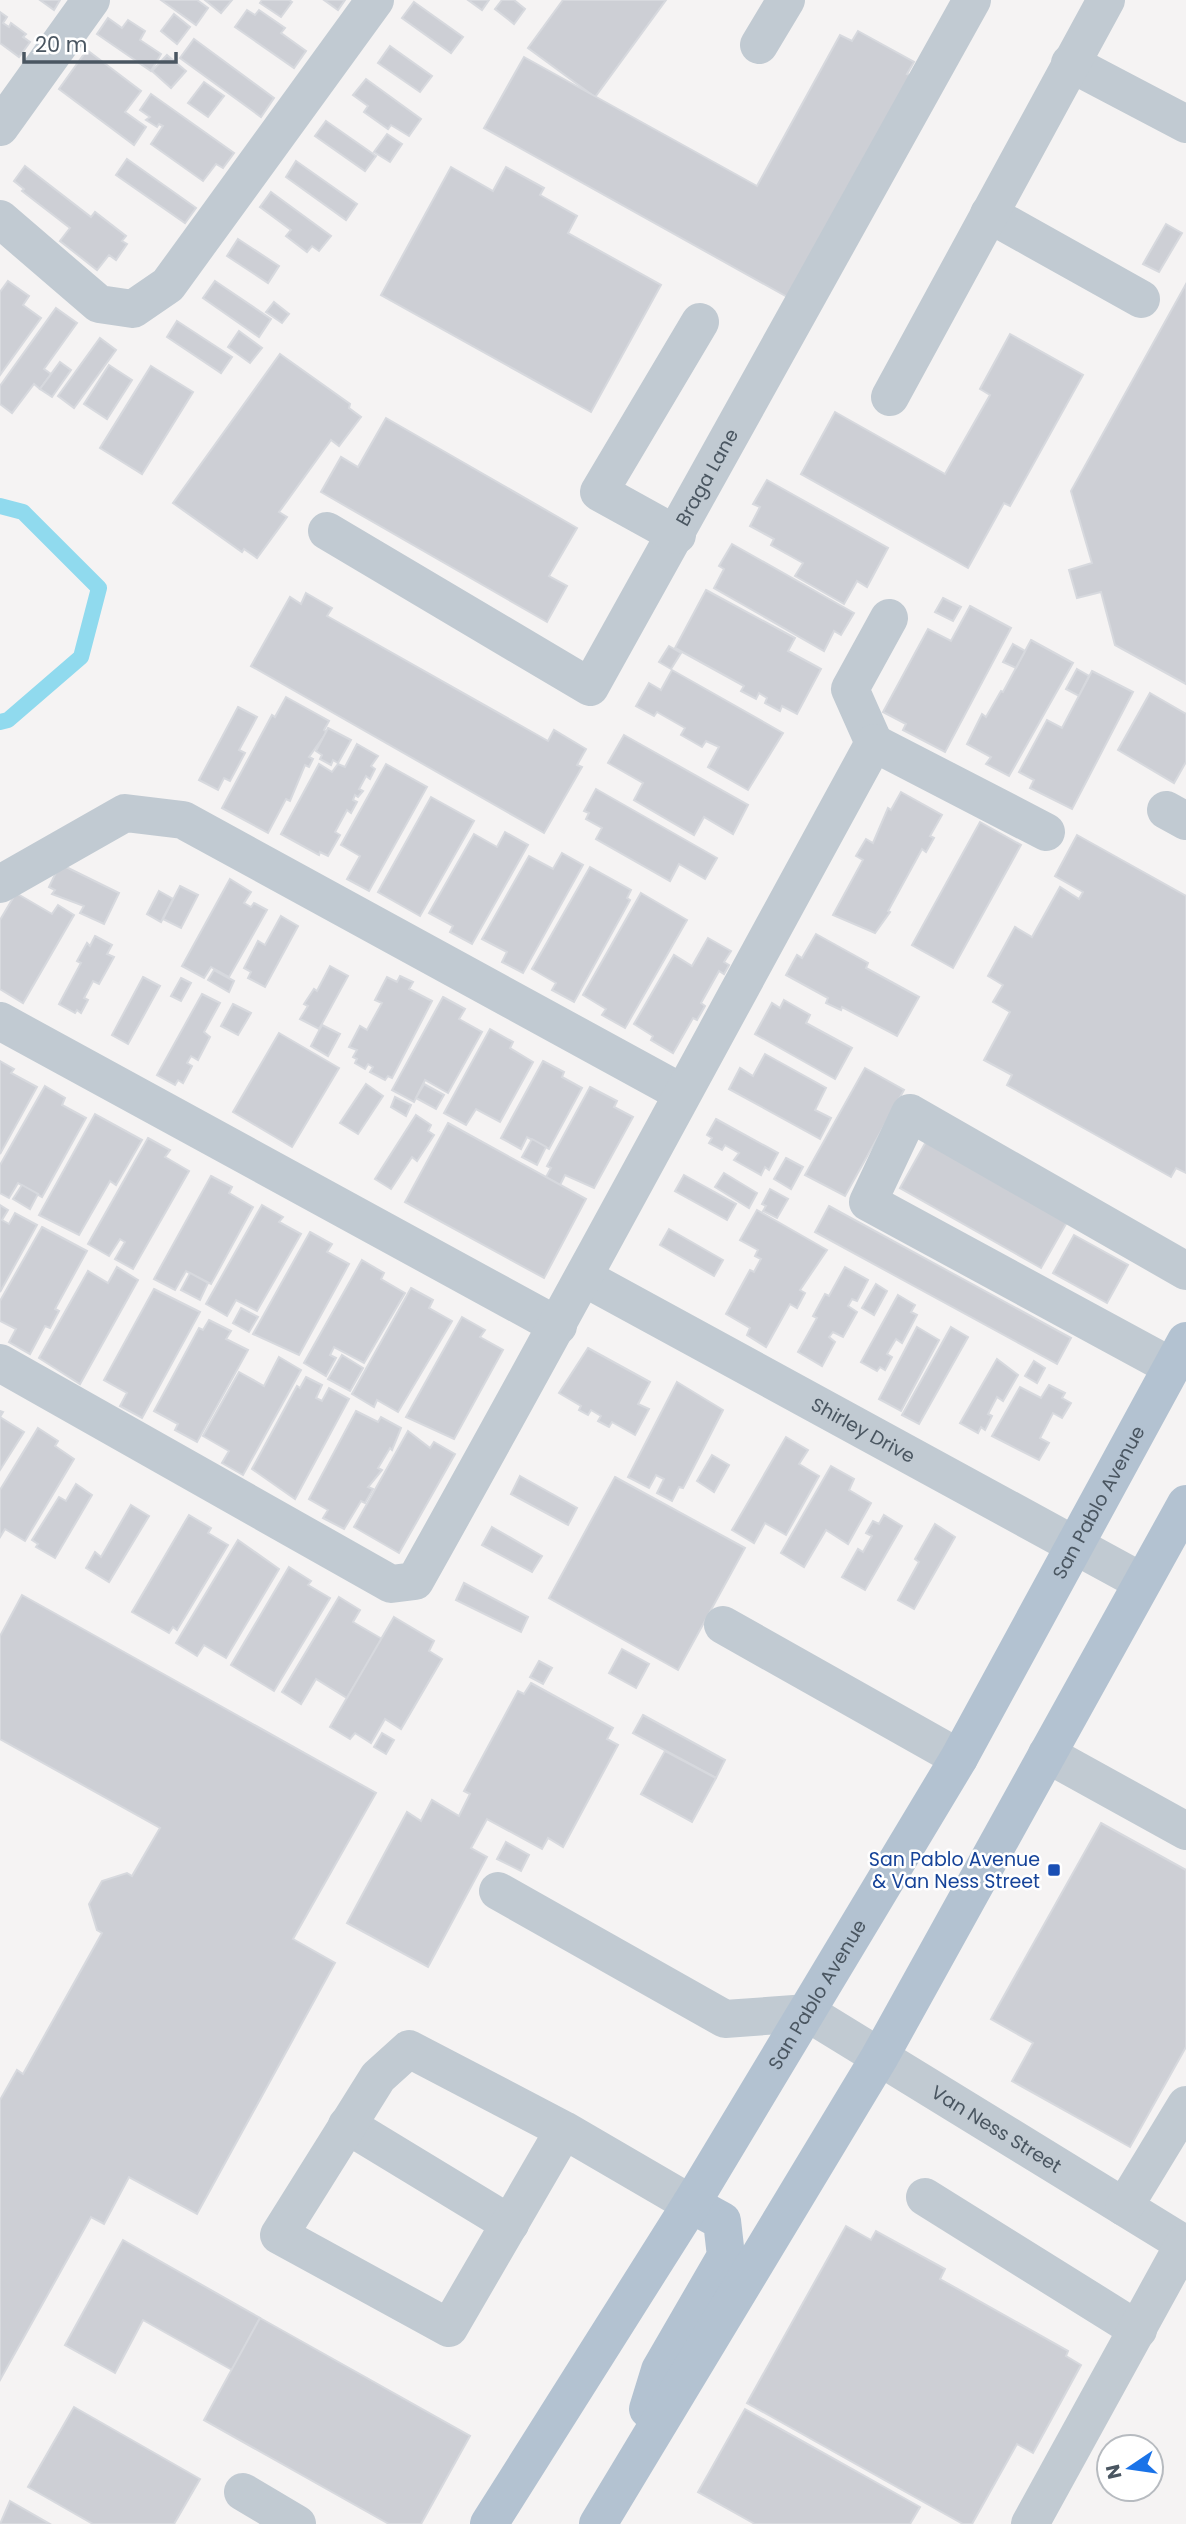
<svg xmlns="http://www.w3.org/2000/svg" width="1186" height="2524" font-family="Poppins,sans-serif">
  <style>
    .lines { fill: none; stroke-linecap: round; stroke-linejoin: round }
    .stream { stroke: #90daee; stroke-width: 16 }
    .building { fill: #cdcfd5; stroke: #d7d9de; stroke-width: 2 }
    .minor { stroke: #c1cad2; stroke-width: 38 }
    .major { stroke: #b3c2d1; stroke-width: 38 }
    .transit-dot { fill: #1a4fb4; stroke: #fff; stroke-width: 2.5 }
    .labels { text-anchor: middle; stroke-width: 5; stroke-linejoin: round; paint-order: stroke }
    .street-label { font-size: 19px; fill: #4a5661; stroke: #fff }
    .transit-label { font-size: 19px; fill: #164399; stroke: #fff; text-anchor: end }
  </style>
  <rect width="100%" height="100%" fill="#f5f3f3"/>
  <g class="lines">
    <polyline class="stream" points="0,506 23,512 99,588 81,657 8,720 0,722"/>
  </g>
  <g class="building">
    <polygon points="40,0 60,0 54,10"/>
    <polygon points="161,0 197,0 208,8 196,25"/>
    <polygon points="205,0 232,0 221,13"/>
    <polygon points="262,0 289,0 292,2 281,17 260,3"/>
    <polygon points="324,0 345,0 338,10"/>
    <polygon points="468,0 489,0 482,10"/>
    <polygon points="502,0 514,0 525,9 514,24 495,9"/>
    <polygon points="563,0 666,0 595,97 528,48"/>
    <polygon points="414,2 463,37 451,53 402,18"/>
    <polygon points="247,10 255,15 259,10 285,28 281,33 306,51 294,68 235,27"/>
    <polygon points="0,12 7,17 3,23 9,27 11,23 26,34 23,37 30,42 19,57 0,43"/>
    <polygon points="174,14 190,27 177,44 161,31"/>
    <polygon points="108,18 122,28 128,20 145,31 140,40 161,54 151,71 97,34"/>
    <polygon points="858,31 914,62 907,74 912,76 789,298 484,128 524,57 757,186 840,35 852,41"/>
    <polygon points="194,39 274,98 261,117 180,58"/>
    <polygon points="390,46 432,76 420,92 378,63"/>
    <polygon points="87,50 141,91 125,112 146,127 134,145 59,89"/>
    <polygon points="167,55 186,71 171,88 152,71"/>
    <polygon points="366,79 421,119 409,136 391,125 388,129 364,112 368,106 353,95"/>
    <polygon points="204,82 224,96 208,117 188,103"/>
    <polygon points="151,94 234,153 223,168 216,164 203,181 151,144 163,126 159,124 157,127 146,120 150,117 140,110"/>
    <polygon points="326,121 376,156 365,171 315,136"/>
    <polygon points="387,134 402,144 390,162 374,152"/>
    <polygon points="127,159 196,208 185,223 116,175"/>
    <polygon points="296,161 357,204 346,220 286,177"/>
    <polygon points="25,166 91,217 95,212 126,236 122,241 127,244 116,260 109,255 97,270 60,241 70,228 22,191 24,189 14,181"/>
    <polygon points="451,167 493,191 506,167 544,188 540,195 577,216 568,233 661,285 591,412 381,295"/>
    <polygon points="271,192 331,236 319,251 312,246 307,252 286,236 291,230 260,207"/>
    <polygon points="1166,224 1182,233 1159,272 1143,264"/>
    <polygon points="238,239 279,266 268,283 227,256"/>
    <polygon points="8,281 29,296 23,305 41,318 0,375 0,292"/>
    <polygon points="215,281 271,319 259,337 203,298"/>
    <polygon points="1186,284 1186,684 1115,645 1101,592 1077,598 1069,570 1092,563 1071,491"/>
    <polygon points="274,302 289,314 282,323 266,312"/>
    <polygon points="56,308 77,323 44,369 51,374 40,389 34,384 12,413 0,404 0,386"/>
    <polygon points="177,321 232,357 221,373 167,337"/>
    <polygon points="239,331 262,348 250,363 228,347"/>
    <polygon points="1010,334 1083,375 1010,506 1004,503 968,568 801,474 835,412 945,474 990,395 980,389"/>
    <polygon points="100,338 116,350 74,408 58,396"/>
    <polygon points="280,354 350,404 349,408 361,417 339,446 331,440 279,512 287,517 257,558 244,549 242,552 173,503"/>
    <polygon points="60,362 71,370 52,397 40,389"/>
    <polygon points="109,365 132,380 107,419 84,404"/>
    <polygon points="151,366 193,392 142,474 100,448"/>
    <polygon points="386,418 577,528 549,576 567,586 547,622 321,492 341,457 358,467"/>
    <polygon points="767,480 888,548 867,587 857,581 844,604 795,576 803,563 771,545 774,539 750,526 760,507 753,504"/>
    <polygon points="732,544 854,613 841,635 834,631 824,651 714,588 724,569 719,566"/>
    <polygon points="706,590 795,638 788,651 821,669 797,714 782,706 780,711 765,703 767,698 759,693 756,699 741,691 744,686 675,648"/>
    <polygon points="306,593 332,608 327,616 548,741 554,730 586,749 577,765 582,767 544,833 251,666 290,597 301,604"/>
    <polygon points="943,598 961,607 953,621 935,612"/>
    <polygon points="970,606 1011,628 945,752 903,730 906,724 883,712 928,629 951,641"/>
    <polygon points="1031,640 1073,663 1009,776 986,764 991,757 967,744 982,714 986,717 1001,691 1003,692"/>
    <polygon points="1013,644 1025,651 1016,668 1003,662"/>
    <polygon points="669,646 681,653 671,669 659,662"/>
    <polygon points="1077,669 1089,676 1079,696 1066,689"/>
    <polygon points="672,670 783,733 748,790 708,767 719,747 706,741 702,747 681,735 685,728 657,712 654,716 636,706 649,683 661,690"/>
    <polygon points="1092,671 1133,692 1072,809 1030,788 1034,780 1019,772 1047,720 1062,728"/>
    <polygon points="1150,693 1186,714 1186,762 1174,783 1118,750"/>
    <polygon points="286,697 329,721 324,730 327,732 309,757 313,759 309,767 305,765 290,801 286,799 268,833 222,808 272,715 275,717"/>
    <polygon points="238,707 257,717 239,750 245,753 230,781 224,778 218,790 199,780"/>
    <polygon points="328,728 351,740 338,763 333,760 331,765 320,759 322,755 316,751"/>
    <polygon points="624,735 748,805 733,834 704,817 694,835 634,800 643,783 608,763"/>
    <polygon points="357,744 378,756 371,766 375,769 370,779 366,776 359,789 363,791 358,797 355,795 353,800 357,802 351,813 347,810 335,832 340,835 328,856 320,852 319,855 281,834 319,764 332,772 338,764 345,767"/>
    <polygon points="386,764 427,787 369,891 347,879 360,856 341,845"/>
    <polygon points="596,789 717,858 705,879 679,864 670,881 596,839 602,828 586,819 589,813 584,811"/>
    <polygon points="901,792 942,815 930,836 934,838 926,852 922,849 888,911 890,912 875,933 833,915 863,860 856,856 866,839 873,843 888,808 891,810"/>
    <polygon points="431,797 474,821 420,916 378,892"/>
    <polygon points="980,822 1021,845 953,968 912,945"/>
    <polygon points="505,832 528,845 472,944 450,932 453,926 429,913 474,834 497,847"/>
    <polygon points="1077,835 1186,896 1186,1173 1176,1168 1171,1177 1007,1085 1012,1075 984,1060 1010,1012 993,1002 1003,985 988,976 1015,927 1032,937 1060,887 1079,899 1083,892 1055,876"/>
    <polygon points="562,853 583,865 523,973 502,962 507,952 482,939 529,856 553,869"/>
    <polygon points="60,864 119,893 104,924 80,913 84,906 52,894 55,890 49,887"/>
    <polygon points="590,867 631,890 627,898 630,900 574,1002 552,990 556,983 532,969"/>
    <polygon points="230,879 251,892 244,903 251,907 254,903 267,910 229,977 211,967 204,978 182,966"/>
    <polygon points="180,886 198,895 181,928 163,919"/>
    <polygon points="159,891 173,899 161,922 147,914"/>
    <polygon points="16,893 52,914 58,905 74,915 23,1003 0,989 0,920"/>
    <polygon points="641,893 687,920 625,1028 602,1015 606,1009 583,995"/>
    <polygon points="281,916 298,926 265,987 248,978 251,972 244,968 258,941 265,945"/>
    <polygon points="816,934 868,963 866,968 919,997 897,1036 842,1007 841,1010 826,1003 828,998 786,975 797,955 802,958"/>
    <polygon points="95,936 112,945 107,954 114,957 99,984 93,981 84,998 88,1000 81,1013 77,1010 75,1013 59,1004 81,963 77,961 87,943 90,946"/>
    <polygon points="708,938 731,951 724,962 729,965 724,974 719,971 701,1003 705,1006 697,1020 693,1018 673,1053 651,1040 653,1036 634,1024 674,955 692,966"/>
    <polygon points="330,966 348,976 319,1029 300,1019 308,1006 304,1004 314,989 317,991"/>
    <polygon points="214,970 234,981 229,992 208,980"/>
    <polygon points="400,976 413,982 409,989 432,1001 392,1078 388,1076 385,1080 370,1072 373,1067 368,1064 365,1069 355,1063 357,1059 353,1057 357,1050 349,1047 360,1026 367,1030 382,1003 375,1000 387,977 397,982"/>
    <polygon points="143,977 160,986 128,1044 112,1035"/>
    <polygon points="181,978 191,983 181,1001 171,996"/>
    <polygon points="202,994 220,1003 204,1032 210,1037 198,1060 191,1056 187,1063 192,1066 183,1083 178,1080 175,1085 157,1075"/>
    <polygon points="443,997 465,1009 459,1019 482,1032 448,1093 425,1080 414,1102 392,1090"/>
    <polygon points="784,1000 810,1015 806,1023 852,1048 835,1079 755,1034 772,1003 780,1008"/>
    <polygon points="233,1004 251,1013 238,1035 221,1026"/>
    <polygon points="322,1025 340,1034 328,1056 311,1046"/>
    <polygon points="490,1029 513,1042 510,1048 533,1062 500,1122 476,1109 466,1125 444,1113"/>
    <polygon points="279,1033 339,1068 292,1147 233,1112"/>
    <polygon points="765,1054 826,1088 815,1110 831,1118 820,1139 729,1089 740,1068 753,1076"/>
    <polygon points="0,1061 14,1069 11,1073 37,1087 0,1154"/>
    <polygon points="543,1061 564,1072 562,1077 582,1088 549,1149 527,1137 521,1149 501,1138"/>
    <polygon points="865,1068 904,1090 845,1196 805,1175"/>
    <polygon points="366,1084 383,1096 358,1134 340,1123"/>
    <polygon points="424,1084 444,1095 436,1109 416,1098"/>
    <polygon points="45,1086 65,1098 62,1105 86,1118 42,1197 18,1183 9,1198 0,1193 0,1165"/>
    <polygon points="590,1087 617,1101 614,1107 633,1117 594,1188 565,1175 560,1185 546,1177 551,1168 547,1166"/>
    <polygon points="395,1097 411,1105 406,1116 391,1107"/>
    <polygon points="95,1114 142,1140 116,1185 110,1181 79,1235 39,1215"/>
    <polygon points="416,1115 431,1125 428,1131 434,1135 417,1161 412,1157 391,1189 375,1179"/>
    <polygon points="716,1119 778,1153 769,1170 765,1167 761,1175 734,1160 739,1153 725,1145 722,1150 709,1143 712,1138 707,1135"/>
    <polygon points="448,1123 586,1199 544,1278 405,1202"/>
    <polygon points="148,1138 170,1150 165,1157 189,1171 133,1269 115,1259 125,1242 120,1239 109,1256 88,1244"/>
    <polygon points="928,1138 1070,1217 1041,1268 900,1188"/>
    <polygon points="532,1139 546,1147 537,1165 522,1157"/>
    <polygon points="786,1158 803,1167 791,1189 774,1179"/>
    <polygon points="724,1173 757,1193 749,1208 715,1187"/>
    <polygon points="684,1175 736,1204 727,1220 675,1191"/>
    <polygon points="211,1176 232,1187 229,1193 253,1207 211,1284 186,1271 175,1290 154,1279"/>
    <polygon points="22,1185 38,1194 30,1209 13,1199"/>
    <polygon points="770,1189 788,1199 777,1218 763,1211 766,1206 762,1204"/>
    <polygon points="0,1205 8,1210 2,1220 9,1224 15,1213 37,1225 0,1292"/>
    <polygon points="262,1205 283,1217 279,1222 301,1234 257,1311 236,1300 227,1316 206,1304"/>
    <polygon points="829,1206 1071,1338 1057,1364 815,1232"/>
    <polygon points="757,1210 827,1250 800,1290 805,1293 797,1308 790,1304 766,1347 747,1335 750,1328 726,1314 750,1270 754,1272 761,1259 755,1256 758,1250 740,1240"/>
    <polygon points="42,1227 87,1251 55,1309 59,1311 50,1328 45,1326 30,1354 9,1342 16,1329 0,1321 0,1301"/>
    <polygon points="669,1229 723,1260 714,1276 660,1245"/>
    <polygon points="310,1232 332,1244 327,1252 349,1264 299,1355 253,1334"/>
    <polygon points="1074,1235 1128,1265 1107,1303 1053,1273"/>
    <polygon points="362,1260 384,1273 381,1279 405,1293 364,1363 334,1347 330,1355 336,1358 326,1376 304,1363"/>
    <polygon points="117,1267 138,1280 80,1384 39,1358 88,1271 108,1283"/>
    <polygon points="845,1267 868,1280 857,1301 852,1299 848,1306 857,1312 843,1337 833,1332 829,1337 835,1342 822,1366 798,1352 817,1318 813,1316 825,1294 829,1296"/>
    <polygon points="190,1273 208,1283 200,1300 181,1290"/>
    <polygon points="876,1284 887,1291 874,1315 862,1308"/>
    <polygon points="411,1288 433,1300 429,1308 452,1321 398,1412 377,1400 374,1407 352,1394"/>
    <polygon points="154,1289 200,1312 142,1418 120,1406 127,1393 104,1380"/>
    <polygon points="898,1295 915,1305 911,1312 917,1315 902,1343 896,1339 887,1354 892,1357 885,1370 880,1367 877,1371 861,1362"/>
    <polygon points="241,1308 258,1317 249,1332 233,1323"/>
    <polygon points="462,1317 485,1330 480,1337 503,1350 454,1439 406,1417"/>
    <polygon points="209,1320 231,1331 226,1339 248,1350 197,1442 175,1430 178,1424 154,1411 199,1328 203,1330"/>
    <polygon points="917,1327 939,1340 901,1411 879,1399"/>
    <polygon points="951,1327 968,1337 919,1424 902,1415"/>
    <polygon points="588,1348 650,1382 638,1404 649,1409 635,1435 612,1422 609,1427 598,1421 601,1416 591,1410 588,1415 579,1410 581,1406 559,1393"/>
    <polygon points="342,1355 363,1368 350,1391 328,1379"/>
    <polygon points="279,1357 301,1370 243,1475 222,1463 229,1451 203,1436 239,1372 264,1386"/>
    <polygon points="997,1359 1018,1375 1003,1401 997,1397 988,1414 992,1416 985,1430 981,1427 978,1433 960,1423"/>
    <polygon points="1034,1361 1045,1368 1037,1383 1025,1376"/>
    <polygon points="306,1377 322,1385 316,1398 322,1401 329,1388 349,1399 295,1499 252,1469 297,1386 300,1388"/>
    <polygon points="677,1382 723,1410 683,1488 679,1487 672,1501 657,1493 664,1479 656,1475 649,1488 628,1477"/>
    <polygon points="1049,1385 1065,1393 1062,1398 1071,1403 1062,1418 1053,1413 1040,1438 1049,1443 1039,1460 992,1436 1020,1387 1041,1398"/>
    <polygon points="0,1411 3,1412 0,1417 24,1432 0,1470"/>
    <polygon points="356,1411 378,1422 381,1417 401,1428 392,1450 390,1448 378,1468 382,1470 368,1487 373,1489 365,1503 361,1501 344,1529 323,1518 328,1510 309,1499"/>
    <polygon points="38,1428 58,1441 55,1446 74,1459 25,1541 5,1529 0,1537 0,1490"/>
    <polygon points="408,1431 430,1448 434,1442 455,1454 399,1553 354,1527"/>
    <polygon points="786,1437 808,1450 799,1464 819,1476 786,1535 765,1523 754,1543 732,1530"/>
    <polygon points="712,1455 729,1465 714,1492 697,1481"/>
    <polygon points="831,1466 854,1479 849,1490 871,1503 848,1544 826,1530 804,1567 781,1553"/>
    <polygon points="520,1476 577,1508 568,1525 511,1494"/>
    <polygon points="615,1477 745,1548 678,1670 549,1598"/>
    <polygon points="76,1484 92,1495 55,1558 36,1547 38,1544 32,1540 59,1497 66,1501"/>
    <polygon points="131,1505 149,1516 109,1582 86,1568 95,1552 101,1557"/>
    <polygon points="189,1515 211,1528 208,1533 228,1545 177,1630 173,1627 169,1633 132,1612"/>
    <polygon points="884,1515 902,1526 865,1590 842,1577 858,1549 863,1552 872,1536 866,1533 873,1521 879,1524"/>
    <polygon points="935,1524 955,1537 914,1609 898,1600 919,1562 915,1559"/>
    <polygon points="492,1527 542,1556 532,1572 482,1545"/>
    <polygon points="238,1540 279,1569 226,1658 204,1645 197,1656 176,1643"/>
    <polygon points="289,1567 311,1581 308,1585 330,1598 274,1691 231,1665"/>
    <polygon points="464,1583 528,1617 521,1632 456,1600"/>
    <polygon points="22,1595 376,1793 293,1939 335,1963 197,2214 129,2177 104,2224 91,2217 0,2380 0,2100 17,2070 23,2074 102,1933 97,1930 89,1904 102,1881 127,1873 132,1876 160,1828 0,1739 0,1636"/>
    <polygon points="339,1597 360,1610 353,1622 382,1639 347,1698 316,1679 301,1704 282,1692"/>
    <polygon points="394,1617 434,1641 429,1651 442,1659 401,1729 385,1719 371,1743 355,1733 350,1739 330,1727"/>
    <polygon points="622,1649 649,1664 636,1688 609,1673"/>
    <polygon points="539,1661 552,1668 543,1684 530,1677"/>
    <polygon points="531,1683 613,1728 607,1739 618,1745 563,1847 548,1838 542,1849 487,1819 471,1848 487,1857 428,1967 347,1923 407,1812 421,1821 432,1800 459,1816 470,1794 464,1791 518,1691 524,1694"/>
    <polygon points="643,1715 725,1760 716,1778 633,1733"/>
    <polygon points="382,1733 394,1740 386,1754 374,1747"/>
    <polygon points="665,1751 716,1778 692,1822 641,1794"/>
    <polygon points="1101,1823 1186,1870 1186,2047 1130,2147 1012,2081 1033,2043 991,2019"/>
    <polygon points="506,1842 529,1855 521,1871 497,1859"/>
    <polygon points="846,2226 871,2240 876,2231 945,2269 940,2279 1068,2351 1066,2356 1081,2365 1033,2453 1017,2444 972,2524 963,2524 747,2403"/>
    <polygon points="123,2240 260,2318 232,2370 143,2320 115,2373 65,2345"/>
    <polygon points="260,2318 470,2436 421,2524 389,2524 204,2420"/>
    <polygon points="74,2407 200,2479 174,2524 93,2524 28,2487"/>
    <polygon points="745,2409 920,2507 910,2524 755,2524 698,2492"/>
    <polygon points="10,2501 50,2524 0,2524"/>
  </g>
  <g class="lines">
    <g class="minor">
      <polyline points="759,45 786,0"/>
      <polyline points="1070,63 1186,124"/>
      <polyline points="0,127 91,0"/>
      <polyline points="989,214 1141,299"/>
      <polyline points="0,219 99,304 133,309 168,285 375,0"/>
      <polyline points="890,397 1106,0"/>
      <path id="s1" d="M327 531 590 687 972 0"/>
      <polyline points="677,535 599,492 700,322"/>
      <polyline points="874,743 850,689 889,618"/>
      <polyline points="1166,810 1186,821"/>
      <polyline points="0,884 125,813 183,820 682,1093"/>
      <polyline points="0,1021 558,1326"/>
      <path id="s2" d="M585 1278 1142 1582"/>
      <path d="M0 1363 391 1584 415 1581C571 1303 721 1022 874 743L1046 832"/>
      <polyline points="1172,1367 868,1202 910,1113 1186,1271"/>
      <polyline points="723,1625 959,1758"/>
      <polyline points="1047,1754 1186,1831"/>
      <path id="s3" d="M498 1891 725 2019 808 2013 1186 2245"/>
      <polyline points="347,2125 510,2224"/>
      <polyline points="564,2130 449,2328 279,2235 378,2077 409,2049 564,2130 691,2204"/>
      <polyline points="925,2197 1138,2330"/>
      <polyline points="1124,2207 1186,2105"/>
      <polyline points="243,2492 297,2524"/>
      <polyline points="1030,2524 1184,2244"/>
    </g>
    <g class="major">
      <polyline points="648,2409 660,2370 726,2256 722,2221 691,2204"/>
      <path id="s4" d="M489 2524 691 2204 959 1758 1186 1341"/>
      <polyline points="598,2524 879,2058 1186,1504"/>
    </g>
  </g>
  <rect class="transit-dot" x="1047" y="1863" width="14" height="14" rx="3.5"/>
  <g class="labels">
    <g class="street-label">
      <text dy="7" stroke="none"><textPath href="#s1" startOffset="546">Braga Lane</textPath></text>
      <text dy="7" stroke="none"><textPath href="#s2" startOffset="317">Shirley Drive</textPath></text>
      <text dy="7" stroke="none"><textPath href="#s4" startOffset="1190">San Pablo Avenue</textPath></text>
      <text dy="7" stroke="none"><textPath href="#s4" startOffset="623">San Pablo Avenue</textPath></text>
      <text dy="7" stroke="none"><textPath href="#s3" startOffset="565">Van Ness Street</textPath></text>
    </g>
    <g class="transit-label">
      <text x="1040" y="1866">San Pablo Avenue<tspan x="1040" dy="22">&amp; Van Ness Street</tspan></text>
    </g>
  </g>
  <g transform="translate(1130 2468) rotate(257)"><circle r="33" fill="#ffffff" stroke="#b7bbc0" stroke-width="2"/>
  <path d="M0-5L12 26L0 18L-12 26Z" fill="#1a73e8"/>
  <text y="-10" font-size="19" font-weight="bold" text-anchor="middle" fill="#4a5661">N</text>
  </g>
  <path d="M24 52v10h152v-10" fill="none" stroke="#4a5661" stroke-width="3.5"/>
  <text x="35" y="52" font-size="21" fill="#4a5661" stroke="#ffffff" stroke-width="5" paint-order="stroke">20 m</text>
</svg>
